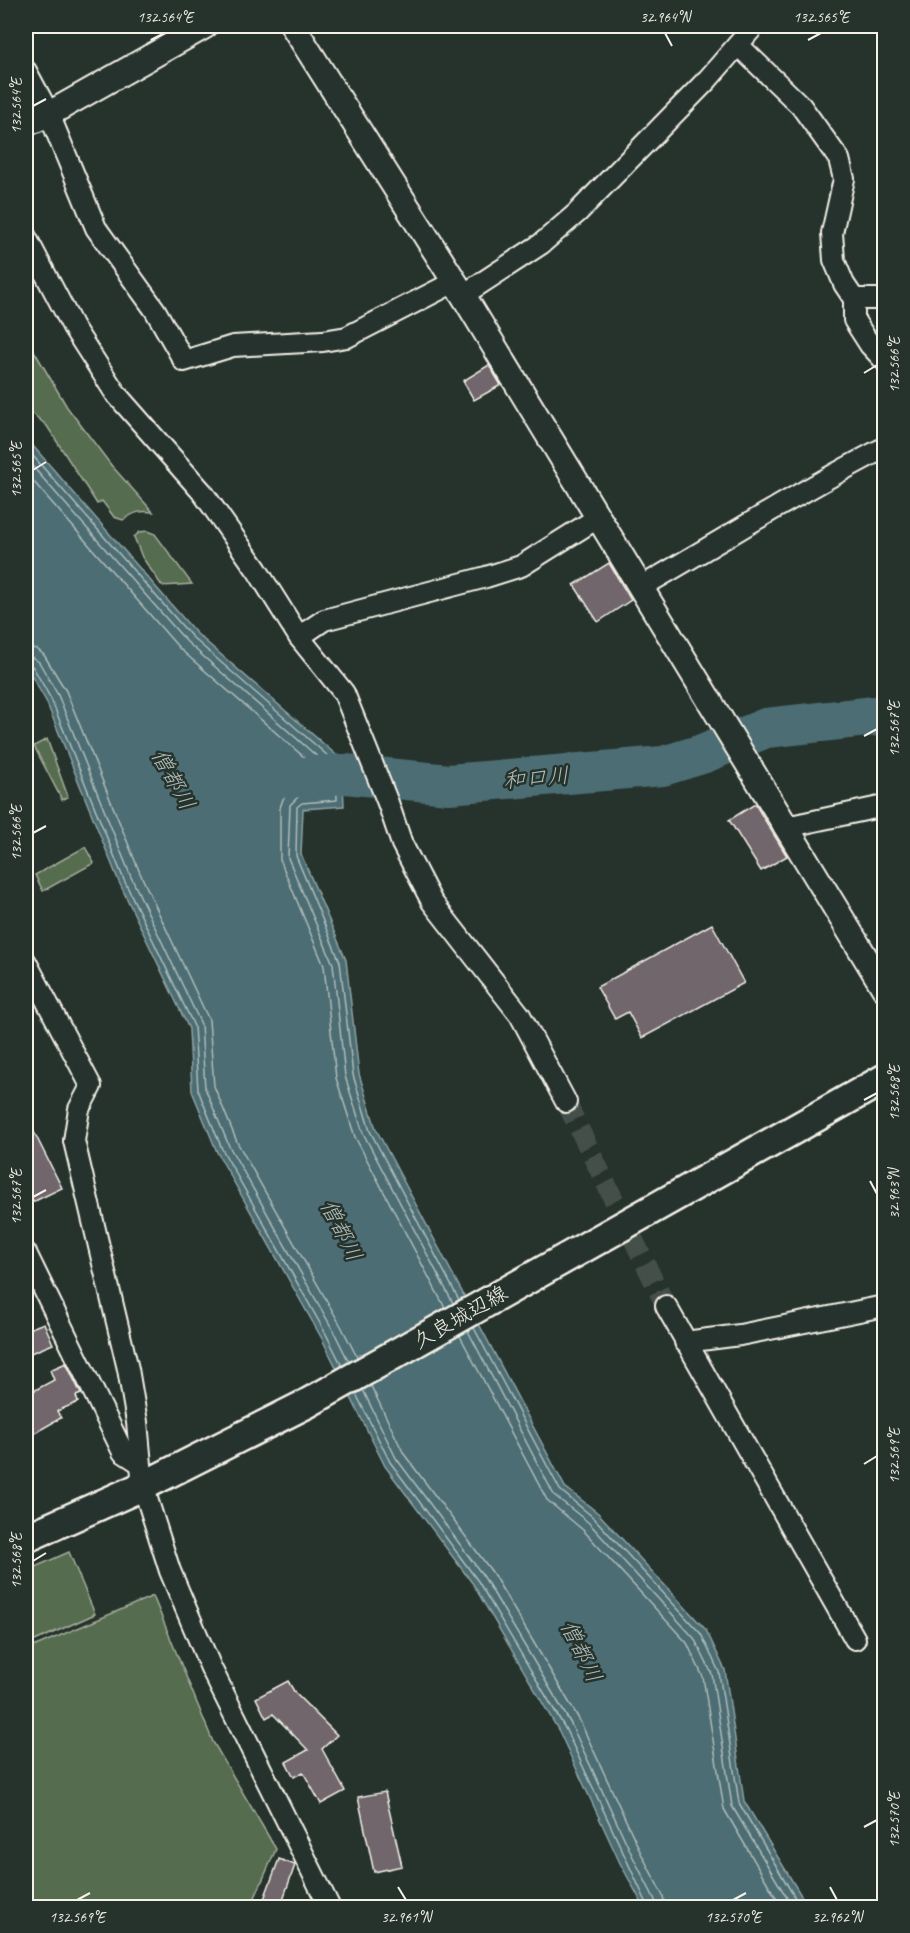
<svg xmlns="http://www.w3.org/2000/svg" width="910" height="1933" font-family="Caveat,'Klee One',sans-serif">
  <style>
    .green { fill: #576c50; stroke: #a6ae9c; stroke-width: 1.5 }
    .water { fill: #4c6d73; stroke: #8fa2a2; stroke-width: 1.5 }
    .lines { fill: none; stroke-linecap: round; stroke-linejoin: round }
    .shore { stroke: #b1bcb9; stroke-width: 1.5 }
    .river { stroke: #4c6d73; stroke-width: 40 }
    .building { fill: #70666c; stroke: #f4f1e8; stroke-width: 1.5 }
    .minor-tunnel { stroke: #455049; stroke-width: 20; stroke-dasharray: 20 10; stroke-linecap: butt }
    .minor-casing { stroke: #f4f1e8; stroke-width: 24 }
    .tertiary-casing { stroke: #f4f1e8; stroke-width: 28 }
    .secondary-casing { stroke: #f4f1e8; stroke-width: 33 }
    .minor { stroke: #26332d; stroke-width: 20 }
    .tertiary { stroke: #26332d; stroke-width: 24 }
    .secondary { stroke: #26332d; stroke-width: 28 }
    .ticks { fill: none; stroke: #f4f1e8; stroke-width: 2 }
    .labels { text-anchor: middle; stroke-width: 5; stroke-linejoin: round; paint-order: stroke }
    .street-label { font-size: 21px; fill: #f4f1e8; stroke: #26332d }
    .water-label { font-size: 22px; font-style: italic; fill: #b1bcb9; stroke: #26332d }
    .neatline { fill: none; stroke: #f4f1e8; stroke-width: 2 }
    .ticks-label { font-size: 15px; text-anchor: middle; fill: #f4f1e8 }
  </style>
  <rect width="100%" height="100%" fill="#26332d"/>
  <filter id="ink" filterUnits="userSpaceOnUse"><feTurbulence type="fractalNoise" baseFrequency=".0167" numOctaves="2"/><feDisplacementMap in="SourceGraphic" scale="12" xChannelSelector="R" yChannelSelector="G"/><feConvolveMatrix kernelMatrix="1 2 1 2 8 2 1 2 1" color-interpolation-filters="sRGB"/></filter>
  <g filter="url(#ink)">
    <g class="green">
      <path d="M26 337 67 407 111 465 153 512C140 510 133 513 123 520L114 517 102 501 97 504 47 426 26 408Z"/>
      <polygon points="147,531 155,534 192,584 162,586 142,557 134,537 140,532"/>
      <polygon points="47,739 68,797 62,800 34,746"/>
      <polygon points="85,847 94,863 43,891 35,875"/>
      <polygon points="69,1552 95,1614 26,1645 26,1571"/>
      <polygon points="153,1596 213,1742 276,1849 253,1902 241,1907 26,1907 26,1650"/>
    </g>
    <polygon class="water" points="26,438 196,633 342,760 344,806 303,809 301,854 346,960 359,1074 376,1129 565,1487 598,1513 706,1630 725,1670 744,1801 808,1907 644,1907 620,1863 559,1731 473,1584 385,1466 321,1337 217,1152 192,1091 189,1029 119,882 46,701 26,666"/>
    <g class="lines">
      <g class="shore">
        <polyline points="26,448 192,637 336,763 337,800 302,803 297,807 296,856 340,962 353,1075 370,1131 459,1300"/>
        <polyline points="26,459 187,642 329,767 329,793 299,796 290,805 288,858 333,964 345,1076 363,1133 453,1303"/>
        <polyline points="26,473 180,649 320,771 319,785 294,788 283,799 280,808 280,860 324,966 336,1078 355,1137 445,1308"/>
        <polyline points="26,647 37,649 44,655 66,691 140,873 209,1020 214,1086 237,1142 341,1326 357,1357"/>
        <polyline points="26,656 33,658 39,662 58,695 131,877 201,1024 205,1088 229,1146 333,1330 349,1362"/>
        <polyline points="26,664 33,667 51,699 124,880 194,1026 198,1090 222,1149 326,1334 342,1366"/>
        <polyline points="474,1328 560,1490 594,1518 701,1634 719,1672 739,1803 801,1908"/>
        <polyline points="468,1331 554,1495 589,1523 694,1638 712,1674 732,1806 793,1908"/>
        <polyline points="460,1336 547,1500 583,1530 687,1643 703,1677 724,1809 782,1908"/>
        <polyline points="371,1386 404,1454 492,1572 579,1719 641,1853 663,1896 665,1908"/>
        <polyline points="363,1390 396,1458 484,1577 571,1724 633,1857 655,1900 656,1908"/>
        <polyline points="356,1394 390,1462 478,1581 565,1728 649,1908"/>
      </g>
      <polyline class="river" points="288,778 345,774 449,784 663,766 702,754 766,728 884,715"/>
    </g>
    <g class="building">
      <polygon points="489,365 501,385 474,400 463,381"/>
      <polygon points="609,563 631,600 598,622 574,585"/>
      <polygon points="755,804 787,856 761,871 729,820"/>
      <polygon points="712,924 744,983 642,1038 628,1012 615,1019 597,987"/>
      <polygon points="26,1116 62,1188 33,1202 26,1188"/>
      <polygon points="44,1323 53,1344 26,1355 26,1330"/>
      <polygon points="66,1363 81,1394 76,1396 78,1402 57,1411 61,1418 33,1434 26,1421 26,1395 54,1380 50,1370"/>
      <polygon points="288,1681 295,1693 337,1735 322,1749 345,1791 321,1804 303,1772 294,1777 286,1762 308,1750 273,1714 266,1718 256,1698"/>
      <polygon points="385,1792 402,1866 374,1872 358,1797"/>
      <polygon points="279,1859 295,1865 281,1905 264,1899"/>
    </g>
    <g class="lines">
      <polyline class="minor-tunnel" points="566,1102 666,1306"/>
      <defs>
        <g id="minor">
          <polyline points="738,45 801,106 839,159 844,179 832,233 834,260 844,284 854,299 854,320 870,345 884,360"/>
          <polyline points="26,71 49,114 96,228 155,310 184,361 233,346 323,341 347,337 454,282"/>
          <polyline points="26,237 73,327 116,394 203,493 257,570 299,637 344,693 388,803 402,844 432,902 520,1015 566,1102"/>
          <polyline points="463,295 541,244 577,213 708,79 754,26"/>
          <polyline points="854,299 884,299"/>
          <path d="M641 587C722 541 801 490 884 448"/>
          <polyline points="299,637 324,620 486,577 521,566 599,517"/>
          <polyline points="786,827 884,806"/>
          <polyline points="26,962 91,1086 79,1109 74,1141 128,1369 137,1422 143,1486 170,1571 211,1668 330,1908"/>
          <polyline points="26,1253 123,1452 140,1463"/>
          <polyline points="666,1306 855,1639"/>
          <polyline points="685,1342 740,1335 884,1306"/>
        </g>
        <g id="tertiary">
          <polyline points="293,26 463,295 884,988"/>
          <polyline points="26,124 49,114 205,26"/>
        </g>
        <polyline id="secondary" points="26,1538 143,1486 306,1404 884,1079"/>
      </defs>
      <use href="#minor" class="minor-casing"/>
      <use href="#tertiary" class="tertiary-casing"/>
      <use href="#secondary" class="secondary-casing"/>
      <use href="#minor" class="minor"/>
      <use href="#tertiary" class="tertiary"/>
      <use href="#secondary" class="secondary"/>
    </g>
  </g>
  <path class="ticks" d="M665 33 672 46M151 40 165 33M808 40 821 33M33 106 46 99M864 373 877 365M33 470 46 462M864 736 877 729M33 833 46 826M864 1100 877 1093M870 1181 877 1194M33 1197 46 1190M864 1464 877 1456M33 1561 46 1553M864 1827 877 1820M398 1887 406 1900M830 1887 837 1900M77 1900 90 1893M733 1900 746 1893"/>
  <g class="labels">
    <g class="street-label">
      <text transform="translate(460 1317) rotate(-30)" y="7">久良城辺線</text>
    </g>
    <g class="water-label">
      <text transform="translate(536 777) rotate(-5)" y="8">和口川</text>
      <text transform="translate(174 779) rotate(61)" y="8">僧都川</text>
      <text transform="translate(342 1230) rotate(63)" y="8">僧都川</text>
      <text transform="translate(582 1651) rotate(64)" y="8">僧都川</text>
    </g>
  </g>
  <rect width="910" height="1933" fill="none" stroke="#26332d" stroke-width="66"/>
  <rect x="33" y="33" width="844" height="1867" class="neatline"/>
  <g class="ticks-label">
    <text x="165" y="22">132.564°E</text>
    <text x="665" y="22">32.964°N</text>
    <text x="821" y="22">132.565°E</text>
    <text transform="translate(16 106) rotate(-90)" y="5">132.564°E</text>
    <text transform="translate(894 365) rotate(-90)" y="5">132.566°E</text>
    <text transform="translate(16 470) rotate(-90)" y="5">132.565°E</text>
    <text transform="translate(894 729) rotate(-90)" y="5">132.567°E</text>
    <text transform="translate(16 833) rotate(-90)" y="5">132.566°E</text>
    <text transform="translate(894 1093) rotate(-90)" y="5">132.568°E</text>
    <text transform="translate(894 1194) rotate(-90)" y="5">32.963°N</text>
    <text transform="translate(16 1197) rotate(-90)" y="5">132.567°E</text>
    <text transform="translate(894 1456) rotate(-90)" y="5">132.569°E</text>
    <text transform="translate(16 1561) rotate(-90)" y="5">132.568°E</text>
    <text transform="translate(894 1820) rotate(-90)" y="5">132.570°E</text>
    <text x="77" y="1922">132.569°E</text>
    <text x="406" y="1922">32.961°N</text>
    <text x="733" y="1922">132.570°E</text>
    <text x="837" y="1922">32.962°N</text>
  </g>
</svg>
